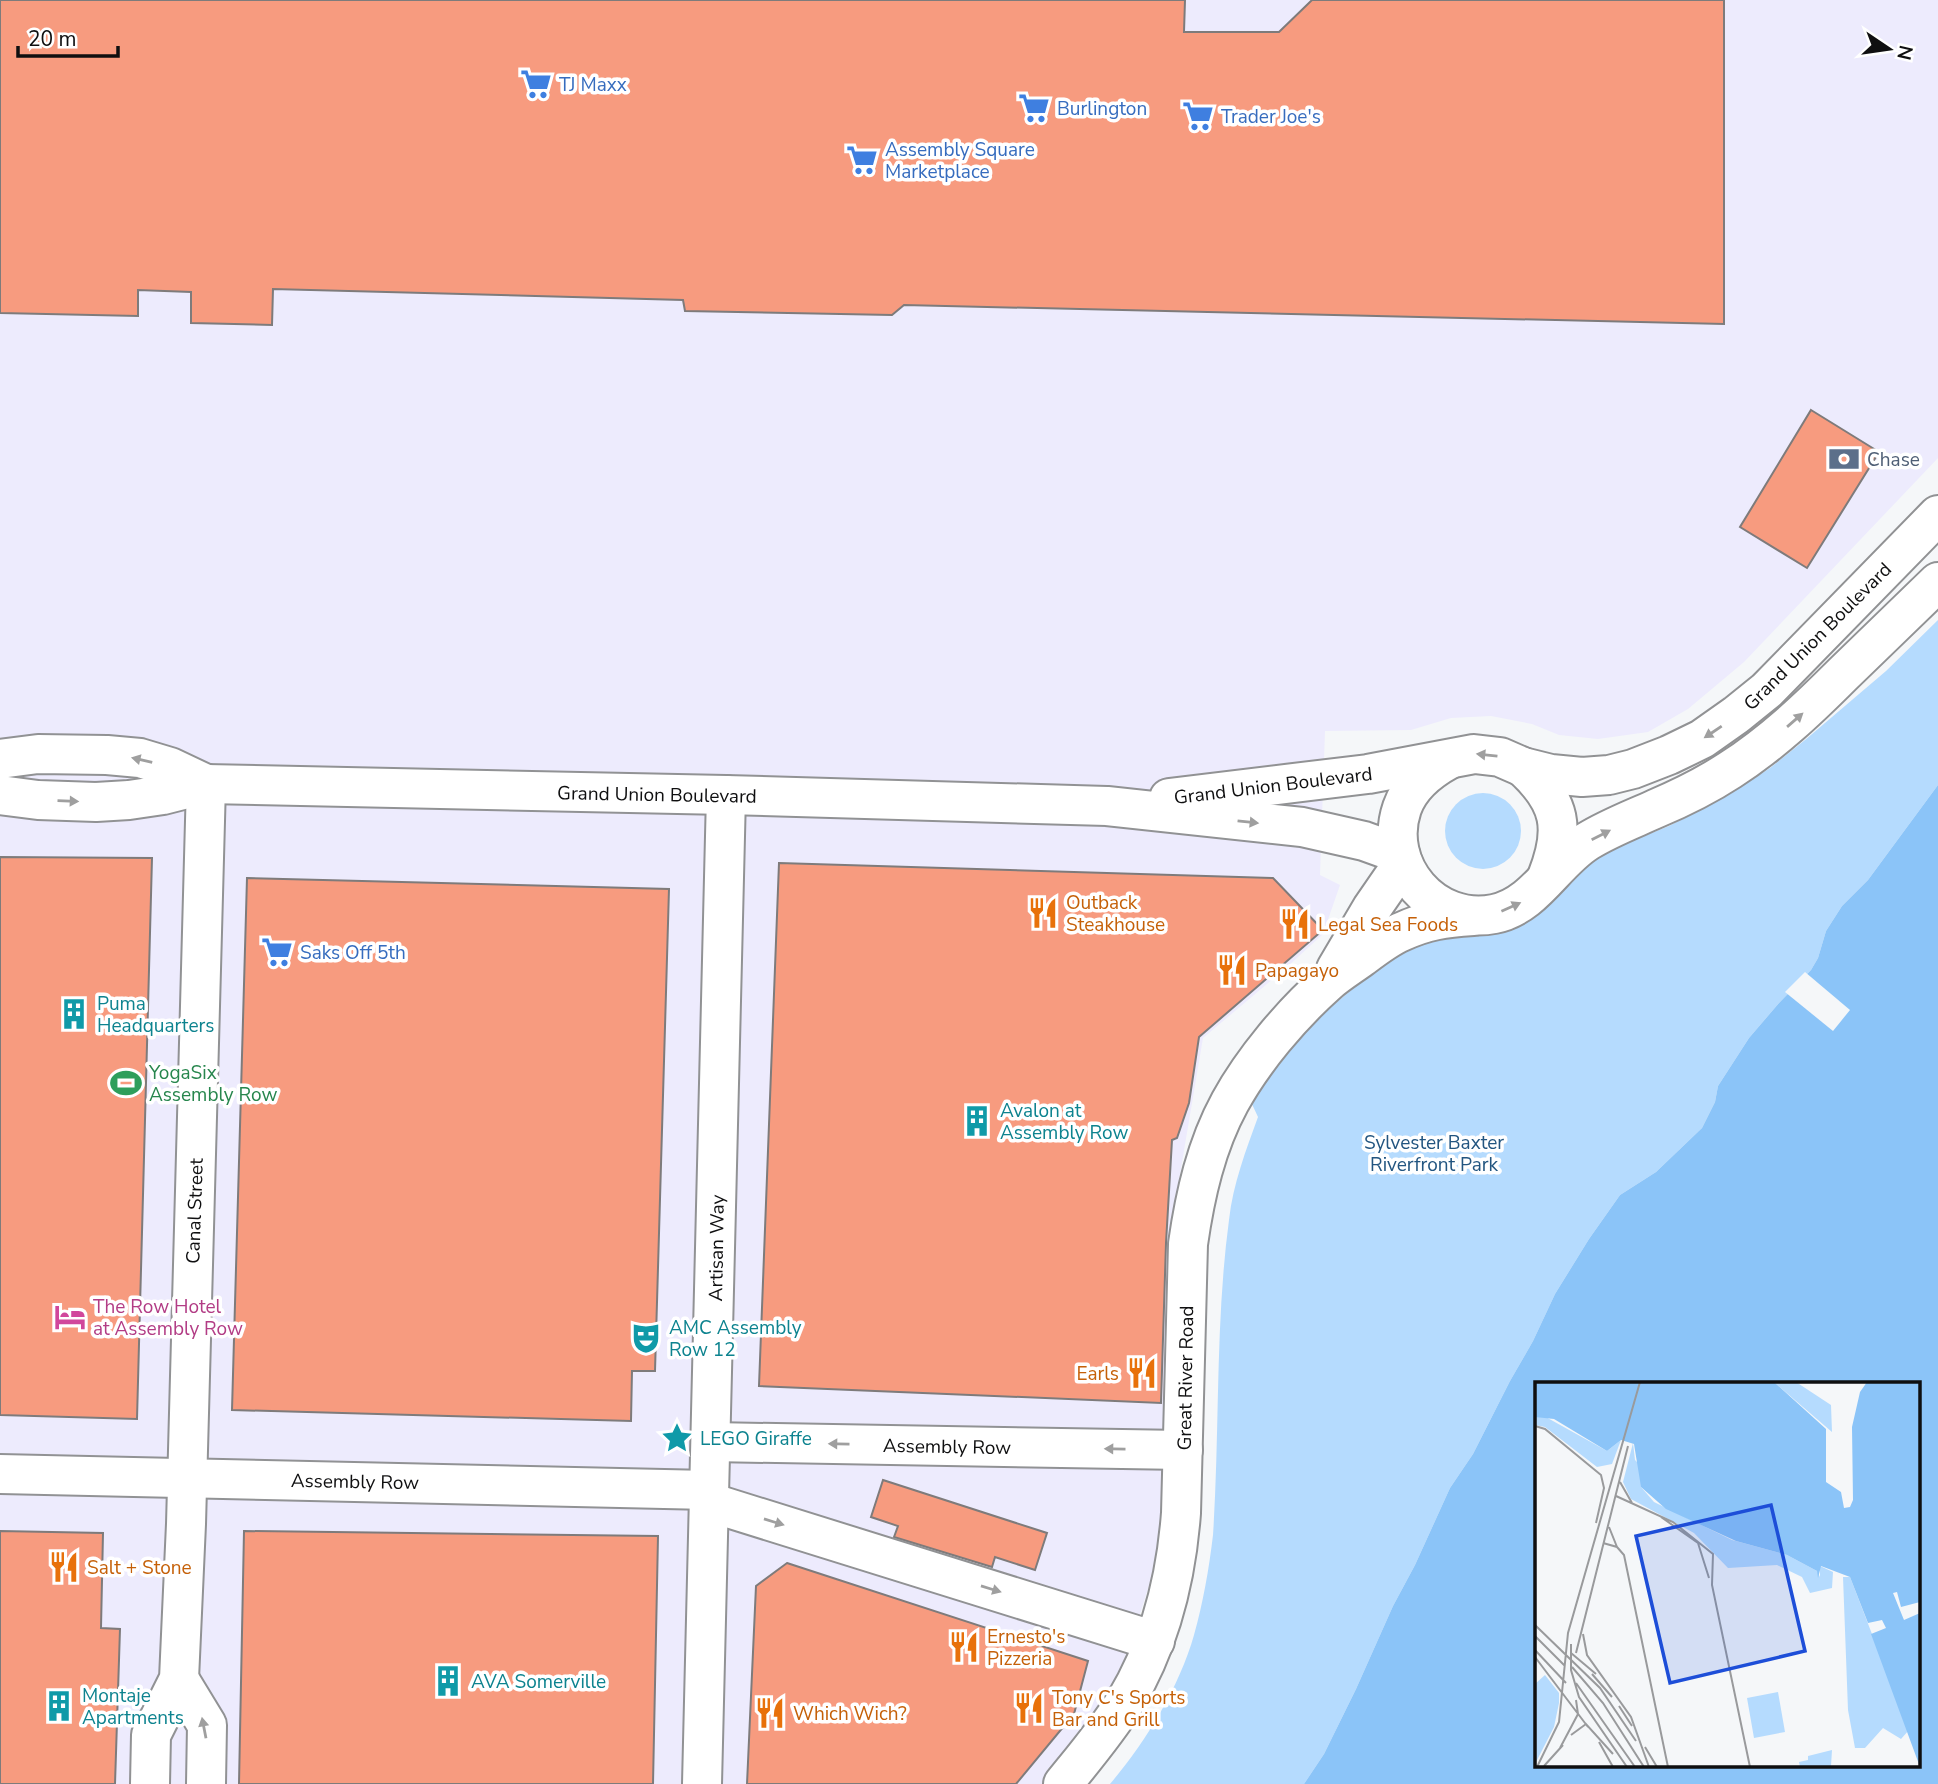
<svg xmlns="http://www.w3.org/2000/svg" width="1938" height="1784" font-family="'Nunito Sans',sans-serif">
  <style>
    .commercial { fill: #edebfd }
    .green { fill: #b5dbfe }
    .water { fill: #8bc4f8; fill-rule: evenodd }
    .pier { fill: #f5f7f9 }
    .building { fill: #f79b7f; stroke: #7e7b7b; stroke-width: 2 }
    .lines { fill: none; stroke-linecap: round; stroke-linejoin: round }
    .minor-casing { stroke: #919294; stroke-width: 42 }
    .minor { stroke: #fff; stroke-width: 38 }
    .oneway { fill: #9f9f9f }
    .labels { text-anchor: middle; stroke-width: 7; stroke-linejoin: round; paint-order: stroke }
    .shop-label { font-size: 19px; fill: #366cbe; stroke: #fff; text-anchor: start }
    .service-label { font-size: 19px; fill: #4e5e75; stroke: #fff; text-anchor: start }
    .street-label { font-size: 19px; fill: #0f0f10; stroke: #fff }
    .food-label { font-size: 19px; fill: #c56008; stroke: #fff; text-anchor: start }
    .culture-label { font-size: 19px; fill: #0d838f; stroke: #fff; text-anchor: start }
    .leisure-label { font-size: 19px; fill: #27864d; stroke: #fff; text-anchor: start }
    .park-label { font-size: 19px; fill: #225580; stroke: #fff }
    .hotel-label { font-size: 19px; fill: #b23c85; stroke: #fff; text-anchor: start }
    .inset-road { fill: none; stroke: #999a9c; stroke-width: 2 }
    .view { fill: #1d4ed8; fill-opacity: 0.15; stroke: #1d4ed8; stroke-width: 3.5 }
    .inset-edge { fill: none; stroke: #0f0f10; stroke-width: 3.5 }
  </style>
  <rect width="100%" height="100%" fill="#f5f7f9"/>
  <polygon class="commercial" points="0,0 1938,0 1938,458 1744,662 1688,709 1648,732 1598,739 1559,735 1532,724 1491,716 1451,718 1411,730 1325,731 1320,875 1340,885 1323,934 1286,968 1203,1038 1179,1180 1175,1378 1163,1542 1121,1673 1043,1784 0,1784"/>
  <g class="green">
    <path d="M1938 620V785L1868 880 1842 906 1826 931 1818 958 1811 970 1779 1003 1749 1038 1718 1086 1715 1102 1702 1128 1656 1172 1620 1195 1589 1239 1555 1294 1533 1341 1510 1381 1473 1454 1450 1488 1415 1565 1393 1606 1356 1689 1324 1754 1304 1784H1110C1145 1743 1179 1688 1194 1635 1203 1603 1209 1569 1213 1535 1220 1430 1215 1324 1229 1220 1233 1184 1246 1150 1258 1117L1251 1102 1278 1062 1311 1024 1395 953 1562 890 1602 853 1669 826 1727 796 1770 768 1805 740 1886 671Z"/>
    <circle cx="1483" cy="831" r="38"/>
  </g>
  <path class="water" d="M1938 785V1784H1304L1324 1754 1356 1689 1393 1606 1415 1565 1450 1488 1473 1454 1510 1381 1533 1341 1555 1294 1589 1239 1620 1195 1656 1172 1702 1128 1715 1102 1718 1086 1749 1038 1779 1003 1811 970 1818 958 1826 931 1842 906 1868 880ZM1537 1383H1919V1765H1537Z"/>
  <polygon class="pier" points="1805,972 1850,1010 1833,1031 1785,992"/>
  <g class="building">
    <polygon points="0,0 1185,0 1184,32 1279,32 1312,0 1724,0 1724,324 904,305 892,315 685,311 683,300 273,289 272,325 191,323 191,292 138,290 138,316 0,313"/>
    <polygon points="1811,410 1879,452 1807,568 1740,527"/>
    <polygon points="0,857 152,858 137,1419 0,1415"/>
    <polygon points="779,863 1273,878 1323,930 1199,1037 1189,1103 1177,1138 1172,1140 1166,1243 1161,1403 759,1386"/>
    <polygon points="247,878 669,889 655,1371 632,1371 631,1421 232,1410"/>
    <polygon points="883,1480 1047,1533 1035,1570 995,1557 992,1567 894,1537 898,1526 871,1517"/>
    <polygon points="0,1531 103,1533 101,1628 120,1629 115,1784 0,1784"/>
    <polygon points="244,1531 658,1536 653,1784 239,1784"/>
    <polygon points="787,1563 1088,1661 1074,1714 1016,1784 747,1784 756,1586"/>
  </g>
  <g class="lines">
    <defs>
      <g id="minor">
        <polyline points="0,759 38,754 107,755 140,758 170,767 206,784"/>
        <path d="M1448 760C1428 771 1410 785 1402 808 1382 866 1434 926 1494 914 1535 906 1554 862 1588 841 1609 828 1633 819 1655 809 1681 798 1707 785 1730 770 1772 743 1808 709 1843 674 1875 643 1906 613 1938 582"/>
        <path d="M1523 767C1561 802 1566 829 1547 877"/>
        <polyline points="0,795 38,800 96,802 129,800 163,795 206,784 726,795 1107,806 1302,827 1364,841 1400,854"/>
        <polyline points="1169,798 1368,774 1474,754 1500,757 1523,767 1551,774 1582,777 1609,775 1633,769 1669,755 1702,739 1736,715 1767,690 1938,515"/>
        <polyline points="1336,969 1372,908 1403,863"/>
        <polyline points="711,1442 1183,1450"/>
        <polyline points="0,1474 709,1490"/>
        <polyline points="709,1502 1155,1641"/>
        <polyline points="179,1679 207,1725 206,1784"/>
        <polyline points="150,1784 151,1735 179,1679 186,1524 206,784"/>
        <polyline points="702,1784 726,795"/>
        <path d="M1063 1784C1084 1758 1107 1731 1125 1702 1160 1644 1176 1580 1181 1513L1188 1244C1195 1195 1206 1146 1230 1102 1253 1060 1291 1015 1327 983 1337 974 1350 966 1361 958 1373 949 1387 938 1401 932 1427 920 1445 918 1473 916"/>
      </g>
    </defs>
    <use href="#minor" class="minor-casing"/>
    <use href="#minor" class="minor"/>
  </g>
  <defs><path id="oneway-solid" d="M-6-.8H1V-3.2L6.5 0L1 3.2V.8H-6Z" transform="scale(1.75)"/></defs>
  <g class="oneway">
    <use href="#oneway-solid" transform="translate(1795 720) rotate(-41)"/>
    <use href="#oneway-solid" transform="translate(1713 732) rotate(146)"/>
    <use href="#oneway-solid" transform="translate(1487 755) rotate(-174)"/>
    <use href="#oneway-solid" transform="translate(142 760) rotate(-167)"/>
    <use href="#oneway-solid" transform="translate(68 801) rotate(2)"/>
    <use href="#oneway-solid" transform="translate(1248 822) rotate(6)"/>
    <use href="#oneway-solid" transform="translate(1601 835) rotate(-27)"/>
    <use href="#oneway-solid" transform="translate(1511 907) rotate(-24)"/>
    <use href="#oneway-solid" transform="translate(839 1444) rotate(-179)"/>
    <use href="#oneway-solid" transform="translate(1115 1449) rotate(-179)"/>
    <use href="#oneway-solid" transform="translate(774 1522) rotate(17)"/>
    <use href="#oneway-solid" transform="translate(991 1589) rotate(17)"/>
    <use href="#oneway-solid" transform="translate(204 1728) rotate(-101)"/>
  </g>
  <defs>
    <symbol id="supermarket-bare" viewBox="-9 -9 18 18"><path d="M-6-5.5h2.5l.6 2H6L4.5 2H-2.5L-4.4-4H-6ZM-1.5 3.2a1.3 1.3 0 1 0 .1 0ZM3 3.2a1.3 1.3 0 1 0 .1 0Z" fill="#3f7fe0" stroke="#fff" stroke-width="2.5" paint-order="stroke"/></symbol>
    <symbol id="bank-bare" viewBox="-9 -9 18 18"><path d="M-6-4H6V4H-6ZM0-2.3a2.3 2.3 0 1 0 0 4.6a2.3 2.3 0 1 0 0-4.6Z" fill="#5c6f8a" stroke="#fff" stroke-width="2.5" paint-order="stroke"/></symbol>
    <symbol id="restaurant-bare" viewBox="-9 -9 18 18"><path d="M-5-6h1v4h1v-4h1v4h1v-4h1v5L-1.5 .5V6h-2V.5L-5-1ZM5-6V6H3V1.5H1.5Q1.5-4 5-6Z" fill="#e8710a" stroke="#fff" stroke-width="2.5" paint-order="stroke"/></symbol>
    <symbol id="building-bare" viewBox="-9 -9 18 18"><path d="M-4-6H4V6H1V3H-1V6H-4ZM-2.5-4.3h1.7v1.8h-1.7ZM.8-4.3h1.7v1.8H.8ZM-2.5-1h1.7V.8h-1.7ZM.8-1h1.7V.8H.8Z" fill="#0f9aa8" stroke="#fff" stroke-width="2.5" paint-order="stroke"/></symbol>
    <symbol id="stadium-bare" viewBox="-9 -9 18 18"><path d="M0-5a6.5 5 0 1 0 0 10a6.5 5 0 1 0 0-10ZM-3.5-1.8h7v3.6h-7Z" fill="#2e9e5b" stroke="#fff" stroke-width="2.5" paint-order="stroke"/></symbol>
    <symbol id="hotel-bare" viewBox="-9 -9 18 18"><path d="M-6-4.5h1.5V1H6V5H4.5V3h-9V5H-6ZM-4 0a1.8 1.8 0 1 1 3.6 0ZM.5 0V-2.5h3Q6-2.5 6 0Z" fill="#d1479c" stroke="#fff" stroke-width="2.5" paint-order="stroke"/></symbol>
    <symbol id="theatre-bare" viewBox="-9 -9 18 18"><path d="M-5-5.5Q0-4 5-5.5V0Q5 5 0 6Q-5 5-5 0ZM-3.3-2.5H-1v1.5H-3.3ZM1-2.5H3.3v1.5H1ZM-2.8 1Q0 5.5 2.8 1Z" fill="#0f9aa8" stroke="#fff" stroke-width="2.5" paint-order="stroke"/></symbol>
    <symbol id="sight-bare" viewBox="-9 -9 18 18"><path d="M0-6L1.8-2.2L6-1.7L2.9 1.2L3.7 5.4L0 3.3L-3.7 5.4L-2.9 1.2L-6-1.7L-1.8-2.2Z" fill="#0f9aa8" stroke="#fff" stroke-width="2.5" paint-order="stroke"/></symbol>
  </defs>
  <g fill-rule="evenodd">
    <use href="#supermarket-bare" x="514" y="62" width="44" height="44"/>
    <use href="#supermarket-bare" x="1012" y="86" width="44" height="44"/>
    <use href="#supermarket-bare" x="1176" y="94" width="44" height="44"/>
    <use href="#supermarket-bare" x="840" y="138" width="44" height="44"/>
    <use href="#bank-bare" x="1822" y="437" width="44" height="44"/>
    <use href="#restaurant-bare" x="1021" y="891" width="44" height="44"/>
    <use href="#restaurant-bare" x="1273" y="902" width="44" height="44"/>
    <use href="#supermarket-bare" x="255" y="930" width="44" height="44"/>
    <use href="#restaurant-bare" x="1210" y="948" width="44" height="44"/>
    <use href="#building-bare" x="52" y="992" width="44" height="44"/>
    <use href="#stadium-bare" x="104" y="1061" width="44" height="44"/>
    <use href="#building-bare" x="955" y="1099" width="44" height="44"/>
    <use href="#hotel-bare" x="48" y="1295" width="44" height="44"/>
    <use href="#theatre-bare" x="624" y="1316" width="44" height="44"/>
    <use href="#restaurant-bare" x="1120" y="1351" width="44" height="44"/>
    <use href="#sight-bare" x="655" y="1416" width="44" height="44"/>
    <use href="#restaurant-bare" x="42" y="1545" width="44" height="44"/>
    <use href="#restaurant-bare" x="942" y="1625" width="44" height="44"/>
    <use href="#building-bare" x="426" y="1659" width="44" height="44"/>
    <use href="#building-bare" x="37" y="1684" width="44" height="44"/>
    <use href="#restaurant-bare" x="1007" y="1686" width="44" height="44"/>
    <use href="#restaurant-bare" x="748" y="1691" width="44" height="44"/>
  </g>
  <g class="labels">
    <g class="shop-label">
      <text x="559" y="91">TJ Maxx</text>
      <text x="1057" y="115">Burlington</text>
      <text x="1221" y="123">Trader Joe's</text>
      <text x="885" y="156">Assembly Square<tspan x="885" dy="22">Marketplace</tspan></text>
      <text x="300" y="959">Saks Off 5th</text>
    </g>
    <g class="service-label">
      <text x="1867" y="466">Chase</text>
    </g>
    <g class="street-label">
      <text transform="translate(1817 636) rotate(-45)" y="7">Grand Union Boulevard</text>
      <text transform="translate(1273 785) rotate(-7)" y="7">Grand Union Boulevard</text>
      <text transform="translate(657 794) rotate(1)" y="7">Grand Union Boulevard</text>
      <text transform="translate(194 1211) rotate(-88)" y="7">Canal Street</text>
      <text transform="translate(716 1248) rotate(-89)" y="7">Artisan Way</text>
      <text transform="translate(1185 1378) rotate(-89)" y="7">Great River Road</text>
      <text transform="translate(947 1446) rotate(1)" y="7">Assembly Row</text>
      <text transform="translate(355 1481) rotate(1)" y="7">Assembly Row</text>
    </g>
    <g class="food-label">
      <text x="1066" y="909">Outback<tspan x="1066" dy="22">Steakhouse</tspan></text>
      <text x="1318" y="931">Legal Sea Foods</text>
      <text x="1255" y="977">Papagayo</text>
      <text x="1119" y="1380" text-anchor="end">Earls</text>
      <text x="87" y="1574">Salt + Stone</text>
      <text x="987" y="1643">Ernesto's<tspan x="987" dy="22">Pizzeria</tspan></text>
      <text x="1052" y="1704">Tony C's Sports<tspan x="1052" dy="22">Bar and Grill</tspan></text>
      <text x="793" y="1720">Which Wich?</text>
    </g>
    <g class="culture-label">
      <text x="97" y="1010">Puma<tspan x="97" dy="22">Headquarters</tspan></text>
      <text x="1000" y="1117">Avalon at<tspan x="1000" dy="22">Assembly Row</tspan></text>
      <text x="669" y="1334">AMC Assembly<tspan x="669" dy="22">Row 12</tspan></text>
      <text x="700" y="1445">LEGO Giraffe</text>
      <text x="471" y="1688">AVA Somerville</text>
      <text x="82" y="1702">Montaje<tspan x="82" dy="22">Apartments</tspan></text>
    </g>
    <g class="leisure-label">
      <text x="149" y="1079">YogaSix<tspan x="149" dy="22">Assembly Row</tspan></text>
    </g>
    <g class="park-label">
      <text x="1434" y="1149">Sylvester Baxter<tspan x="1434" dy="22">Riverfront Park</tspan></text>
    </g>
    <g class="hotel-label">
      <text x="93" y="1313">The Row Hotel<tspan x="93" dy="22">at Assembly Row</tspan></text>
    </g>
  </g>
  <g transform="translate(1535 1382)">
    <rect width="385" height="385" fill="#f5f7f9"/>
    <path d="M239 0H261L296 23 297 50ZM9 34 72 69 86 58 77 82 62 85 10 45 0 43V35ZM98 61 100 78 106 84V105L119 120 197 158 252 173 282 189 285 195V184L298 190 297 206 275 211 267 195 242 183 193 186 159 151 96 117 88 100ZM308 195H315L374 348 366 357 348 346 330 366H320L313 328ZM10 293 24 311V321L19 345 0 382V302ZM243 310 250 350 219 356 212 316ZM297 368 296 384 265 385 264 380 273 378V374Z" fill="#b5dbfe"/>
    <path d="M0 0H239L291 47V100L306 110 309 126 315 125 318 118 317 45 325 10 332 0H385V220L366 225 362 210 358 211 369 238 385 231V385L336 252 351 246 347 238 333 241 315 195 286 184 283 196 282 189 252 173 201 159 131 127 106 105 99 62 86 58 72 69 19 37 0 35Z" fill="#8bc4f8"/>
    <path class="inset-road" d="M0 44 10 47 66 93 69 106 61 141M85 100 97 121M81 114 138 140 178 172 177 203 215 385M126 135 163 161 174 196M74 145 82 165M68 161 82 165 89 173 133 385M0 243 65 306 101 359M48 252 52 273 96 335 114 385M0 254 30 284M36 262V288L44 315 92 385M0 268 31 301M36 271 61 292M41 271 93 64M0 275 53 345M37 285 68 321 109 385M57 292 77 315M41 301 100 385M84 324 97 344M36 353 51 342 78 372M64 360 78 385M110 365 122 385M25 366 43 332 41 318M9 384 28 363M2 385 24 340 33 251 105 0"/>
    <path class="view" d="M236 123 270 269 135 301 101 154Z"/>
    <rect width="385" height="385" class="inset-edge"/>
  </g>
  <g transform="translate(1889 49) rotate(103)" stroke="#ffffff" stroke-width="5" paint-order="stroke">
  <path d="M0-5L12 26L0 18L-12 26Z" fill="#0f0f10"/>
  <text y="-10" font-size="19" font-weight="bold" text-anchor="middle" fill="#0f0f10">N</text>
  </g>
  <path d="M18 46v10h100v-10" fill="none" stroke="#0f0f10" stroke-width="3.5"/>
  <text x="28" y="46" font-size="21" fill="#0f0f10" stroke="#ffffff" stroke-width="5" paint-order="stroke">20 m</text>
</svg>
